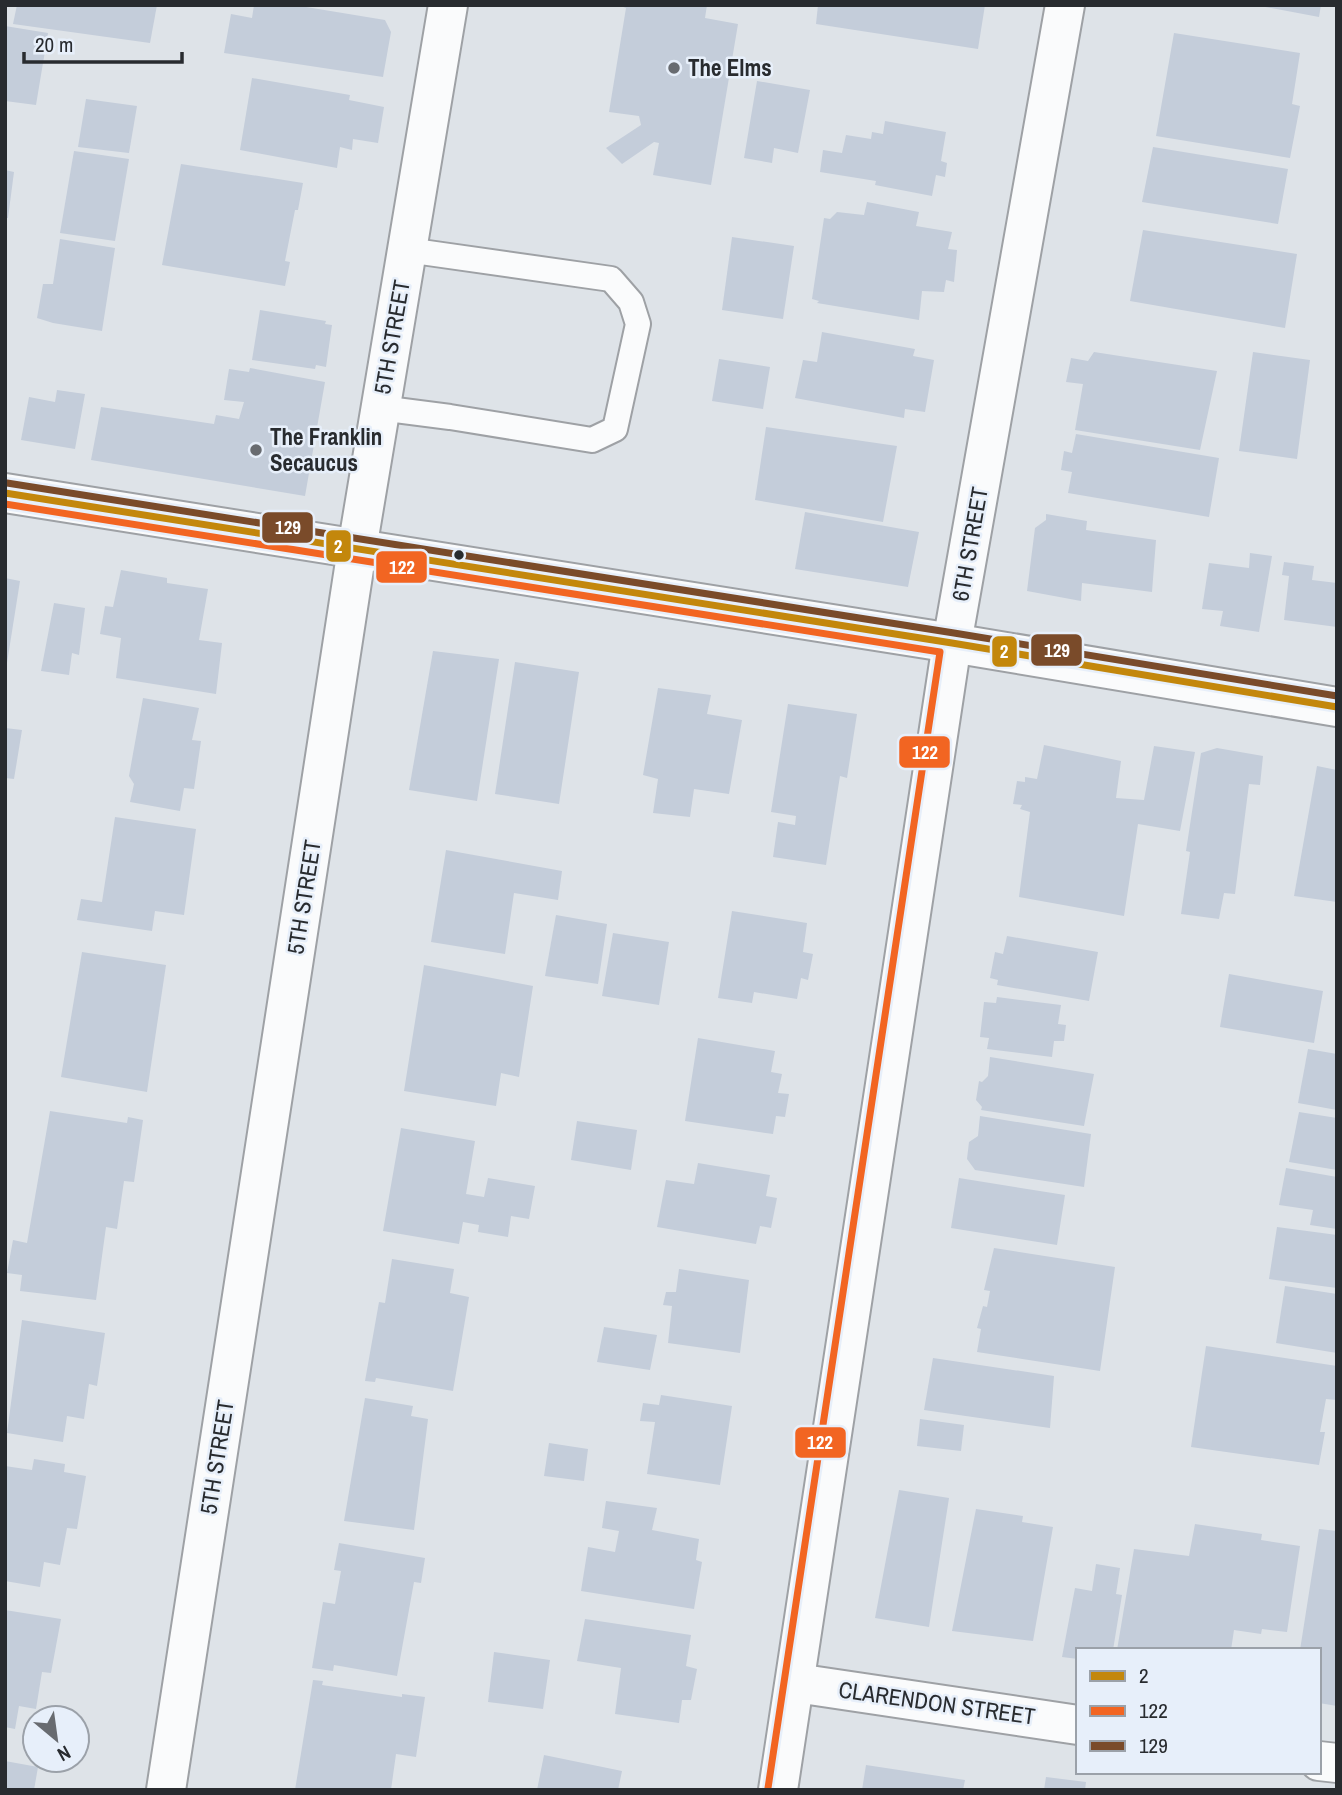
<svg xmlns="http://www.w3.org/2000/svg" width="1342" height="1795" font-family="'Archivo Narrow',sans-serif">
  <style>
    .building { fill: #c4cdda }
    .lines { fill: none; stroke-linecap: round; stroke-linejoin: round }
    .service-casing { stroke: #9ea1a5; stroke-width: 28 }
    .minor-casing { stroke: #9ea1a5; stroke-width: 42 }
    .tertiary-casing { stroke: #9ea1a5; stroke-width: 42 }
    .service { stroke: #fafbfc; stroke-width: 24 }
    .minor { stroke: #fafbfc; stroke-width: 38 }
    .tertiary { stroke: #fafbfc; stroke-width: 38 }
    .bus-1-casing { stroke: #e7effa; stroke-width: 12 }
    .bus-2-casing { stroke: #e7effa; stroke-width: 12 }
    .bus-3-casing { stroke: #e7effa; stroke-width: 12 }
    .bus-1 { stroke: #c3870c; stroke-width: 7 }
    .bus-2 { stroke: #f26522; stroke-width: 7 }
    .bus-3 { stroke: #7a4b2a; stroke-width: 7 }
    .poi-dot { fill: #686b70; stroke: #e7effa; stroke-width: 2.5 }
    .bus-dot { fill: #282b2f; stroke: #e7effa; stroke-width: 2.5 }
    .labels { text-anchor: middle; stroke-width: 5; stroke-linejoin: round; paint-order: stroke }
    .poi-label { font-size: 23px; font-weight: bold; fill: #282b2f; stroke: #e7effa; text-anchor: start }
    .street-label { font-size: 23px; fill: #282b2f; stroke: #e7effa }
    .line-badge { stroke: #e7effa; stroke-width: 2.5 }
    .badge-label { font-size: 19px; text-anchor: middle; font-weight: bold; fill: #fff }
  </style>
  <rect width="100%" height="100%" fill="#dee3e8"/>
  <g class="building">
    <polygon points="17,5 157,5 150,43 13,24"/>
    <polygon points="254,5 294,5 385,20 391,32 383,77 224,53 231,14 252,18"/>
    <polygon points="618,5 707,5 705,18 738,24 711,185 653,175 659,143 654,142 622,164 606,148 641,125 639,116 609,112 626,8"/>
    <polygon points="818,5 985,5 978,49 816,24"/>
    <polygon points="1255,5 1321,5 1319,17"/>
    <polygon points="5,26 48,33 36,105 5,101"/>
    <polygon points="1174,33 1300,53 1292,104 1300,106 1290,158 1156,136"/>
    <polygon points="252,78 350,95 349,100 384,107 378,143 353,139 352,150 340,147 337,168 240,150"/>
    <polygon points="757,81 810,90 798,153 774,148 772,163 744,158"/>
    <polygon points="86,99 137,106 129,153 78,147"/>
    <polygon points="885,121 946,132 941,161 947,163 945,177 936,175 932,196 875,185 876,181 820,172 823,150 842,153 846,135 871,139 872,132 883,134"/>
    <polygon points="1153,147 1288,169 1278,224 1142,202"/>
    <polygon points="74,151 129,159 115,241 60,233"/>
    <polygon points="181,164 303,183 298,210 295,210 285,261 290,262 285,286 162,265"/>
    <polygon points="5,170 14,172 8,218 5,218"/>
    <polygon points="867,202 919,212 916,226 952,232 948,249 957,250 954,282 946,280 944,292 922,291 919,320 817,303 819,301 812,299 824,218 830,219 837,212 864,215"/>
    <polygon points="1143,230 1297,254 1285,328 1130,301"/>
    <polygon points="732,237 794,246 783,319 722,310"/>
    <polygon points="60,239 115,248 102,331 53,323 37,318 43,284 53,284"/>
    <polygon points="260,310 326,321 325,324 332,325 326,367 316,365 315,369 252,360"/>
    <polygon points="822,332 915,349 913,356 934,360 925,412 905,409 904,418 795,398 803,360 817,362"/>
    <polygon points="1094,352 1217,371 1200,450 1075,430 1083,384 1066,382 1071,358 1088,361"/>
    <polygon points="1253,352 1310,360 1297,459 1239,451"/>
    <polygon points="719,359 770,367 763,409 712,401"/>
    <polygon points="250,368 325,382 305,496 91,460 101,407 214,424 216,415 239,419 244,402 224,400 229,369 249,372"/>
    <polygon points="57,390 85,394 75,449 21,440 29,397 55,402"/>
    <polygon points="766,427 897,446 883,522 755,500"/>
    <polygon points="1076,434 1219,458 1209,517 1068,493 1072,472 1061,470 1064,451 1072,453"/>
    <polygon points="805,512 919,532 908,587 795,569"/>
    <polygon points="1046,514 1087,521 1086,530 1156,540 1152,592 1082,583 1081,601 1027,591 1035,528 1046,520"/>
    <polygon points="1250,553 1272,556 1259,632 1220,626 1223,611 1202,609 1209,563 1249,568"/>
    <polygon points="1284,562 1314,566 1312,580 1337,583 1337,627 1284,620 1289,576 1282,575"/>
    <polygon points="121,570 167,578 167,583 208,589 199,640 222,643 216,694 116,678 121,638 100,634 105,606 113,607"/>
    <polygon points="5,578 20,581 7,663 5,662"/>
    <polygon points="54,603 85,608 79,655 72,653 69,675 41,671"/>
    <polygon points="433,651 499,659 477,801 409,790"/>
    <polygon points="515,662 579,672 559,804 495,794"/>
    <polygon points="658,688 711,695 707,714 742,720 729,794 694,789 690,817 653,813 658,779 643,775"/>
    <polygon points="143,698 199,708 192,740 201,741 194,789 184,788 180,811 130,802 134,784 129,776"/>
    <polygon points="788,704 857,714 847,778 840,776 826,865 773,857 778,822 795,825 796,816 771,812"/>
    <polygon points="5,728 22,730 14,779 5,778"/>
    <polygon points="1044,745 1121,761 1116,798 1144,800 1154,746 1195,752 1180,831 1138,824 1124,916 1019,897 1030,812 1020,809 1022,805 1013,804 1017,781 1025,782 1025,777 1037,779"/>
    <polygon points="1217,748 1263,756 1260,785 1249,784 1235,894 1224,893 1219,919 1181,914 1190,852 1186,851 1201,753"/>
    <polygon points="1317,766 1337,770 1337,902 1294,896"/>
    <polygon points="115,817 196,829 184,915 155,911 152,931 77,920 81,899 102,902"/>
    <polygon points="446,850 562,871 558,900 514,893 505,954 431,942"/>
    <polygon points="732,911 807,923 803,952 813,954 808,980 801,978 797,999 754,992 752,1003 718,998"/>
    <polygon points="556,915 607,924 598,984 545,976"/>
    <polygon points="613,933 669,942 659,1005 602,996"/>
    <polygon points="1007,936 1098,952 1089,1001 997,985 998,980 990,978 995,952 1003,954"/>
    <polygon points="82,952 166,965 147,1092 61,1077"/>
    <polygon points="424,965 533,986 519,1077 501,1073 496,1106 404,1091"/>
    <polygon points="1229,974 1323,991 1314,1043 1220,1027"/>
    <polygon points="997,997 1061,1005 1058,1024 1066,1025 1064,1041 1054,1041 1052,1057 987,1049 989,1038 980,1037 984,1002 996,1003"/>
    <polygon points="698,1038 775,1051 771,1072 782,1074 778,1093 789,1094 785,1117 776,1116 773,1134 685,1121"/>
    <polygon points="1308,1049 1337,1054 1337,1110 1298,1103"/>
    <polygon points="990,1057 1094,1074 1084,1126 981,1110 982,1107 976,1100 979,1081 982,1082 988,1076"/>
    <polygon points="50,1111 127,1123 128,1117 143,1120 134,1182 124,1181 117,1229 106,1227 96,1300 20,1291 22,1275 7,1273 13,1240 27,1243"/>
    <polygon points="1299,1112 1337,1118 1337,1170 1289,1162"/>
    <polygon points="980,1116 1091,1134 1084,1187 975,1170 967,1159 969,1142 978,1136"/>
    <polygon points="577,1121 637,1130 631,1170 571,1160"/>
    <polygon points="401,1128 475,1141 466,1194 484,1197 488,1178 535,1186 529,1219 511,1216 508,1237 478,1232 479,1225 463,1222 459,1244 383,1231"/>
    <polygon points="698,1163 770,1175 766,1196 777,1198 771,1228 760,1226 756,1244 657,1227 666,1180 694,1184"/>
    <polygon points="1286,1168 1337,1177 1337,1229 1310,1225 1313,1210 1279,1205"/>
    <polygon points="959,1178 1065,1195 1057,1245 951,1228"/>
    <polygon points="1277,1227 1337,1235 1337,1288 1269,1279"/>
    <polygon points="994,1248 1115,1267 1100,1371 977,1352 981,1329 977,1328 983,1306 987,1307 990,1291 984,1290"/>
    <polygon points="392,1259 454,1269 450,1293 469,1297 453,1391 376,1378 375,1382 365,1381 379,1302 385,1303"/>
    <polygon points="679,1269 749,1280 740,1353 668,1343 672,1306 663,1305 666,1292 676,1292"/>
    <polygon points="1285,1286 1337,1294 1337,1353 1276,1343"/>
    <polygon points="22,1320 105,1333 97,1386 89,1384 84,1419 67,1416 63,1442 7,1433"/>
    <polygon points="604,1327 657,1335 650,1370 597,1362"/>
    <polygon points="1206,1346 1337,1366 1337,1400 1326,1399 1320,1432 1325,1432 1319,1465 1191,1447"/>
    <polygon points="933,1358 1054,1376 1050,1428 924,1410"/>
    <polygon points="661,1395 732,1406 720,1485 647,1474 655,1422 640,1421 643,1403 659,1405"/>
    <polygon points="365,1398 413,1406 411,1416 428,1419 414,1530 344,1521"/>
    <polygon points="920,1419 964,1425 961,1451 917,1446"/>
    <polygon points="549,1443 588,1449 584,1481 544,1476"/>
    <polygon points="34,1459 65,1464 64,1472 86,1476 77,1529 67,1528 60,1565 44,1562 40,1587 5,1581 5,1466 32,1470"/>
    <polygon points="899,1490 949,1498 929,1627 875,1618"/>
    <polygon points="606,1501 657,1508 652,1530 699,1539 696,1560 702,1562 694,1609 581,1591 588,1547 615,1552 619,1531 602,1528"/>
    <polygon points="976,1509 1023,1516 1022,1522 1053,1527 1033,1641 952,1631"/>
    <polygon points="1195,1524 1262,1534 1261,1540 1300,1546 1287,1632 1262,1629 1261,1634 1234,1630 1231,1650 1117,1650 1134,1549 1189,1556"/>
    <polygon points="1319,1529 1337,1531 1337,1706 1319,1703 1319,1650 1300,1650"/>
    <polygon points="339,1543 425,1558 421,1583 414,1582 397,1676 334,1665 333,1671 312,1668 323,1602 335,1604 341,1571 334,1570"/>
    <polygon points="1096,1564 1120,1568 1116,1594 1122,1595 1113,1650 1078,1650 1078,1659 1062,1657 1075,1588 1092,1591"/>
    <polygon points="5,1610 61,1619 51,1673 42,1672 36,1709 19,1706 15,1729 5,1727"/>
    <polygon points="585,1619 691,1635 686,1666 697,1669 691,1700 682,1700 679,1723 615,1714 621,1668 577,1661"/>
    <polygon points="494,1652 550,1660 543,1709 488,1702"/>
    <polygon points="313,1680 323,1681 322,1685 402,1697 402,1694 425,1697 416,1757 396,1754 391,1790 295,1790"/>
    <polygon points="544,1755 622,1771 618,1790 537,1790"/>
    <polygon points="5,1761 38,1767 34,1790 5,1790"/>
    <polygon points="866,1765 965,1780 963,1790 862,1790"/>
    <polygon points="1046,1777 1086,1782 1085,1790 1044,1790"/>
  </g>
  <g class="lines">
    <defs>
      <polyline id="service" points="380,408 450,417 592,440 615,429 638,324 631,302 611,279 407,250"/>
      <g id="minor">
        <polyline points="796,1683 1078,1725"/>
        <polyline points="1319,1761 1337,1763"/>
        <polyline points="166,1790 357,549 448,5"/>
        <polyline points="778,1790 952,643 1065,5"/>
      </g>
      <polyline id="tertiary" points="5,493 952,643 1337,707"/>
    </defs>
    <use href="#service" class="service-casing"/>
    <use href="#minor" class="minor-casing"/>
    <use href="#tertiary" class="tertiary-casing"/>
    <use href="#service" class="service"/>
    <use href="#minor" class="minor"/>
    <use href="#tertiary" class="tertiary"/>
    <defs>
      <polyline id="bus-1" points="5,493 952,643 1337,707"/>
      <polyline id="bus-2" points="5,504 940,652 768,1788"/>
      <polyline id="bus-3" points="7,483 954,633 1337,696"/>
    </defs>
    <use href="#bus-1" class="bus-1-casing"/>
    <use href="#bus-2" class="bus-2-casing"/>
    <use href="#bus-3" class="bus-3-casing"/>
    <use href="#bus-1" class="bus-1"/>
    <use href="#bus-2" class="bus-2"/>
    <use href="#bus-3" class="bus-3"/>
  </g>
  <g class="poi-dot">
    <circle cx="674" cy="68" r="7"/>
    <circle cx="256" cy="450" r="7"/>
  </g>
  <circle class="bus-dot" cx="459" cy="555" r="6"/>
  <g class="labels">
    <g class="poi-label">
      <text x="688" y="76">The Elms</text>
      <text x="270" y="445">The Franklin<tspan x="270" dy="26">Secaucus</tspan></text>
    </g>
    <g class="street-label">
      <text transform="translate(392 337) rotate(-80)" y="8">5TH STREET</text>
      <text transform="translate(970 544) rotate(-80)" y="8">6TH STREET</text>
      <text transform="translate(304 897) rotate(-81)" y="8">5TH STREET</text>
      <text transform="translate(217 1457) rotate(-81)" y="8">5TH STREET</text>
      <text transform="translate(937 1703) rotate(8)" y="8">CLARENDON STREET</text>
    </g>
  </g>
  <g class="line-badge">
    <rect x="261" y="511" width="53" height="33" rx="7" fill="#7a4b2a"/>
    <rect x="325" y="529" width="27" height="34" rx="7" fill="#c3870c"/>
    <rect x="375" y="550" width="53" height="34" rx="7" fill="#f26522"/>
    <rect x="1030" y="633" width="53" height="34" rx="7" fill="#7a4b2a"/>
    <rect x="991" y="635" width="27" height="33" rx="7" fill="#c3870c"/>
    <rect x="898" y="735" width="53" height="34" rx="7" fill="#f26522"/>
    <rect x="794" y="1426" width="53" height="33" rx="7" fill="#f26522"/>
  </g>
  <g class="badge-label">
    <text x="288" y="534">129</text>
    <text x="338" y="553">2</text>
    <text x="402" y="574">122</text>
    <text x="1057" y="657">129</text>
    <text x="1004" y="658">2</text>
    <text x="925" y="759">122</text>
    <text x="820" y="1449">122</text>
  </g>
  <rect width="1342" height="1795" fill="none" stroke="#282b2f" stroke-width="14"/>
  <rect x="1076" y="1648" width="245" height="126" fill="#e7effa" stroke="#9ba1a9" stroke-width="2"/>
  <rect x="1090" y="1671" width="35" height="10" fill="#c3870c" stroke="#9ba1a9" stroke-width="2"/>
  <text x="1139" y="1683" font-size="21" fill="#282b2f">2</text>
  <rect x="1090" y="1706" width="35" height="10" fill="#f26522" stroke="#9ba1a9" stroke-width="2"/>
  <text x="1139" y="1718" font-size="21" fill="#282b2f">122</text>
  <rect x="1090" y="1741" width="35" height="10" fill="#7a4b2a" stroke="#9ba1a9" stroke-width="2"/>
  <text x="1139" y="1753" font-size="21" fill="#282b2f">129</text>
  <g transform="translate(56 1739) rotate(151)"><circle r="33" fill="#e7effa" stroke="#9ba1a9" stroke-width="2"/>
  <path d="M0-5L12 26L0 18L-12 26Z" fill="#686b70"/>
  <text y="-10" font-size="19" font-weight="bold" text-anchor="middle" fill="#282b2f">N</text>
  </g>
  <path d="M24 52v10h158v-10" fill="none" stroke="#282b2f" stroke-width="3.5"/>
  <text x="35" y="52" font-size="21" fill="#282b2f" stroke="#e7effa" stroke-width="5" paint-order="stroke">20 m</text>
</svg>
